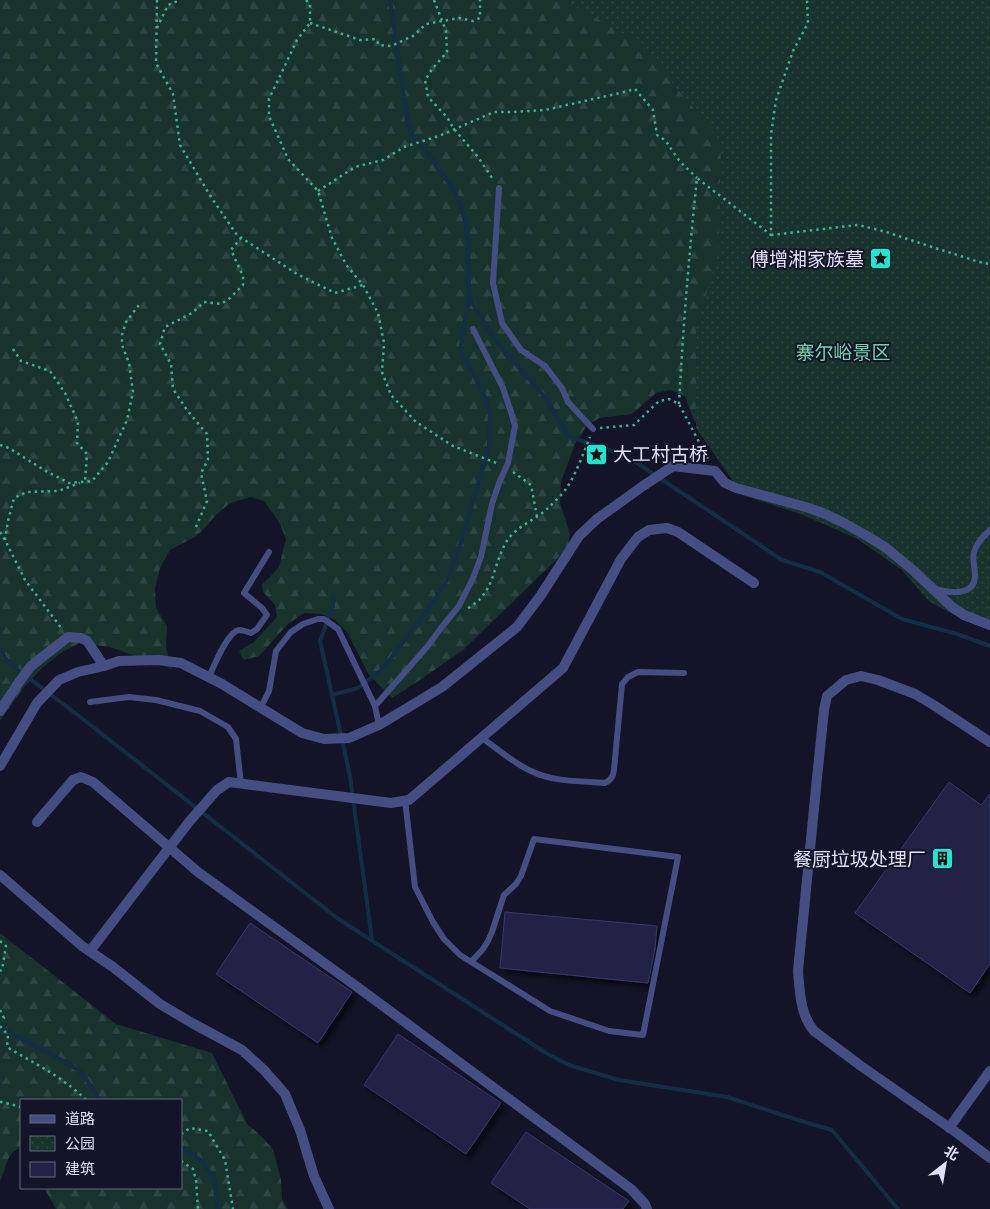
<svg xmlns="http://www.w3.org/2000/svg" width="990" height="1209" font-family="Mulish,'Noto Sans SC',sans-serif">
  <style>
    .forest { fill: url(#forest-firs) }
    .park { fill: url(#park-dots) }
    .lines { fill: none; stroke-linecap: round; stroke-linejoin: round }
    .stream { stroke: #122e44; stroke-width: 4 }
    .building { fill: #222247; stroke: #373771; filter: url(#shadow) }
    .path { stroke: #3faf92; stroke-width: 2.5; stroke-dasharray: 2.5 4; stroke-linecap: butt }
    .service { stroke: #444e82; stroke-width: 6 }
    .minor { stroke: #444e82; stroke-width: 10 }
    .labels { text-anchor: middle; stroke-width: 4; stroke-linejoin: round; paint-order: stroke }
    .poi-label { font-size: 19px; fill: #dfe1fb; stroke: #141428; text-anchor: end }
    .park-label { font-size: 19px; fill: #72d4a8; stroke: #141428 }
  </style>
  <defs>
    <pattern id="forest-firs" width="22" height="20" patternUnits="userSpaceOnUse" patternTransform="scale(1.25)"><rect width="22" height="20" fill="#18322c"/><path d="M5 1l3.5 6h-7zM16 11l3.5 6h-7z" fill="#2e4641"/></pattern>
    <pattern id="park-dots" width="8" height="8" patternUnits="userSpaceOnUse" patternTransform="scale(1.25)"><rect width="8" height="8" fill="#18322c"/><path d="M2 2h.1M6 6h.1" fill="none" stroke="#2e4641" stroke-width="1.8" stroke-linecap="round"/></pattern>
    <filter id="shadow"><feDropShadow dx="4.5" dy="4.5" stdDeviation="2.5" flood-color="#0009"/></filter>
  </defs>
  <rect width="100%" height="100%" fill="#141428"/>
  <g class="forest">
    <polygon points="0,0 990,0 930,602 901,569 856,538 801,514 743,495 706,442 693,418 685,396 670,390 656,393 632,414 599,418 586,427 575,444 561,482 560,503 570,534 568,545 558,558 463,650 420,680 392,698 369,675 347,632 335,620 322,614 304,613 288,624 259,656 244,660 239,651 254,642 277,617 275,605 263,592 262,584 269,578 279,567 286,539 279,522 264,501 251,497 230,503 215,516 204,529 195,537 170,550 160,568 155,589 156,608 167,626 166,648 172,669 110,647 80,643 62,652 43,667 24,687 0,721"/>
    <path d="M0 933 116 1024 212 1053 247 1124 259 1134 273 1149 281 1180 282 1199 288 1209H56L44 1188H181V1100H21V1150L19 1148C5 1155 7 1169 0 1181Z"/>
  </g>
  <polygon class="park" points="563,0 990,0 990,630 966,621 930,602 901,569 856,538 801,514 743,495 696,428 696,328 718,254 721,142 639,42"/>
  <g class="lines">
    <g class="stream">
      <polyline points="390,0 407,120 412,135 435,163 454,190 462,208 468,236 469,298 498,344 546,398 568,436 617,453 634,461 782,560 820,572 902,619 957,634 990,646"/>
      <polyline points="333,597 333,606 320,641 350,776 372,940"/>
      <polyline points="0,650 6,659 14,667 79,716 337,918 546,1053 569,1065 619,1080 727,1097 798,1120 832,1130 898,1209"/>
      <polyline points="332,695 358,688 383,669 434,601 447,580 461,542 489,447 490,412 482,390 463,356 461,345 469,298"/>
      <polyline points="0,1027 65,1062 78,1070 87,1080 99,1100"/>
      <polyline points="181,1147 202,1161 214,1179 218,1209"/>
    </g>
  </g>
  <g class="building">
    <polygon points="949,782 981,805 990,794 990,964 970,993 855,913"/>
    <polygon points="505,912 657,926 655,949 648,983 500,968"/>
    <polygon points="250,923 352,992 318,1043 216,974"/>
    <polygon points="398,1034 501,1103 466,1154 364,1085"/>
    <polygon points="526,1132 629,1201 623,1209 530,1209 491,1183"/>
  </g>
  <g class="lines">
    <g class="path">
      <polyline points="157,0 156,63 173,94 180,145 211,197 237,235 297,274 335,293 363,285"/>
      <polyline points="306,0 310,5 310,23 297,40 269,99 269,116 288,159 318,191 332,238 347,266 363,285 378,313 384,343 382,372 391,395 416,422 453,446 499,464"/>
      <polyline points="434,0 446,31 447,52 433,68 425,80 428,97 447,117 454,129 478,157 494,181"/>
      <polyline points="310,23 360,40 376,39 379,45 391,46 413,36 426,24 459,18 473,21 480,18 480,0"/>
      <polyline points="157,28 168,5 180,0"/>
      <path d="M318 191 355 167 383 160 404 147 439 136 494 112H513L545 110 620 93 635 89 653 110 657 135C668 141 667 144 674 153 680 163 689 170 697 178"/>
      <polyline points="771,235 858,225 883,231 926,245 979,262 990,264"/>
      <polyline points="13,349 21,361 50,371 65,393 78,422 77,443 87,454 85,482"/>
      <path d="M679 404C683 329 689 254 697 178L771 235V134L776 100 793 51 808 23 807 0"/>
      <polyline points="600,428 634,425 659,401 669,399 679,404 709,461"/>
      <polyline points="0,445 9,448 44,470 69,483 92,481 108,462 127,420 133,392 129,363 122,345 122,335 126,322 139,305"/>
      <polyline points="513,472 531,485 537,517"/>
      <polyline points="196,527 207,501 201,473 208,460 207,434 187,410 173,389 171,364 160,344 165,327 192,313 204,302 221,304 230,298 243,285 243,276 231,250 241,238"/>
      <polyline points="0,532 5,540 25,580 62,629"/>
      <polyline points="5,540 8,521 14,498 27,492 58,491 80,483"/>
      <path d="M468 608C493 595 493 568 504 546 513 527 533 522 547 509 553 503 561 496 566 489 576 474 583 454 590 437"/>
      <polyline points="0,941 6,946 2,970 0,971"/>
      <polyline points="0,1010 4,1018 0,1018"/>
      <path d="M0 1026 8 1035 7 1047C35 1064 63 1077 86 1100"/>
      <polyline points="0,1102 2,1102 21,1107"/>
      <polyline points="181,1134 190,1128 208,1131 225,1160 233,1209"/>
      <polyline points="181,1161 193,1169 196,1180 198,1209"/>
    </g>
    <g class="service">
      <polyline points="499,188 493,283 502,323 521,350 545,366 562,388 568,402 593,429"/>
      <path d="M935 589C949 593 975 597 975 575 975 568 972 559 974 552 976 543 984 536 990 530"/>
      <path d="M209 677C214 666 227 632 239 630 243 630 248 632 251 633L257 629 267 615 262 608 244 593 269 552"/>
      <polyline points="90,702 129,697 156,700 200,711 228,727 236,739 241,784"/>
      <polyline points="261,707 269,691 276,651 291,632 303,624 318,619 324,619 338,629 375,706"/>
      <polyline points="379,725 375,706 427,647 441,628 459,606 473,578 481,557 492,504 499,483 508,463 515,426 511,412 503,388 473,329"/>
      <path d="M482 738C498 749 513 763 531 771 553 782 580 781 605 783 611 780 613 777 614 770L622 684 628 677 638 672 684 673"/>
      <polyline points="405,800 415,887 433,922 444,939 460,955 550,1011 609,1031 643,1035 678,857 534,839 521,876 516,884 504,895 492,932 488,941 483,949 471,962"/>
    </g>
    <g class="minor">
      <polyline points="0,711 17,685 31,666 68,637 81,638 87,641 104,666"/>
      <path d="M990 742 932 704 915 694 878 680 861 676 846 680 827 696 824 710 817 778 798 971C800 993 800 1014 814 1031L861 1066 957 1133 990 1158"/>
      <polyline points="0,766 37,703 59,680 78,672 104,666 119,661 159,660 181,663 222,684 302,733 324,739 349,738 379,725 442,687 517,627 541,595 579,536 597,519 643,486 673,466 715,471 725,483 736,488 806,507 823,513 842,522 867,536 885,547 914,571 952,607 964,615 990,625"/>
      <polyline points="37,822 73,780 81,777 93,782 198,872 356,986 631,1189 645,1204 647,1209"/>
      <polyline points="0,875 82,946 113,967 160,1004 192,1023 242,1050 264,1070 285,1094 300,1130 314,1176 329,1209"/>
      <polyline points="90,951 189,822 217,790 229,782 391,803 409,800 563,668 621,559 638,537 649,530 667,528 678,532 754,583"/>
      <polyline points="949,1128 990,1071"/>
    </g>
  </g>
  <defs>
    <symbol id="sight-square" viewBox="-11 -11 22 22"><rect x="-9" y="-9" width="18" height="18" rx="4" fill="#21e5d2" stroke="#141428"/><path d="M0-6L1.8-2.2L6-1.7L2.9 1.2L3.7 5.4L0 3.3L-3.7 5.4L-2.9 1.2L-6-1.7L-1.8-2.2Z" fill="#111"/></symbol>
    <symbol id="building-square" viewBox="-11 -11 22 22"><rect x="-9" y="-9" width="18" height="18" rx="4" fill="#21e5d2" stroke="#141428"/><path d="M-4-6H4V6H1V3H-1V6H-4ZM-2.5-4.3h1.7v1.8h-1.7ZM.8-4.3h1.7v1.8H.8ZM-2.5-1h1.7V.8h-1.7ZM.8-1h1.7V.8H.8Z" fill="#111"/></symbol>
  </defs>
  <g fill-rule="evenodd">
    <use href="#sight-square" x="868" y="246" width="25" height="25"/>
    <use href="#sight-square" x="584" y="442" width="25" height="25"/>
    <use href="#building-square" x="930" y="846" width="25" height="25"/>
  </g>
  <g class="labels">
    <g class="poi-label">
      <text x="864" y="266">傅增湘家族墓</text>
      <text x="613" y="461" text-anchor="start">大工村古桥</text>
      <text x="926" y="866">餐厨垃圾处理厂</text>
    </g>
    <g class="park-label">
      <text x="843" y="359">寨尔峪景区</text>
    </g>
  </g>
  <rect x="20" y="1099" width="162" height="90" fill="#141428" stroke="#65667c"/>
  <rect x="30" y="1115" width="25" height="8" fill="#444e82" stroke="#65667c"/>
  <text x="65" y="1124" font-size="15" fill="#dfe1fb">道路</text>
  <rect x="30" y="1136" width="25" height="15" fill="url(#park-dots)" stroke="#65667c"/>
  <text x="65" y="1149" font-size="15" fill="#dfe1fb">公园</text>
  <rect x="30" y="1162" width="25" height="15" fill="#222247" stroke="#65667c"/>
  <text x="65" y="1174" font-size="15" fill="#dfe1fb">建筑</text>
  <g transform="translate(945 1164) rotate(31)" stroke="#141428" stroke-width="4" paint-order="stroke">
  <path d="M0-4L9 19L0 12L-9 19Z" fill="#dfe1fb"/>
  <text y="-8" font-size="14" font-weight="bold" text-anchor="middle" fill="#dfe1fb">北</text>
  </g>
</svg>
